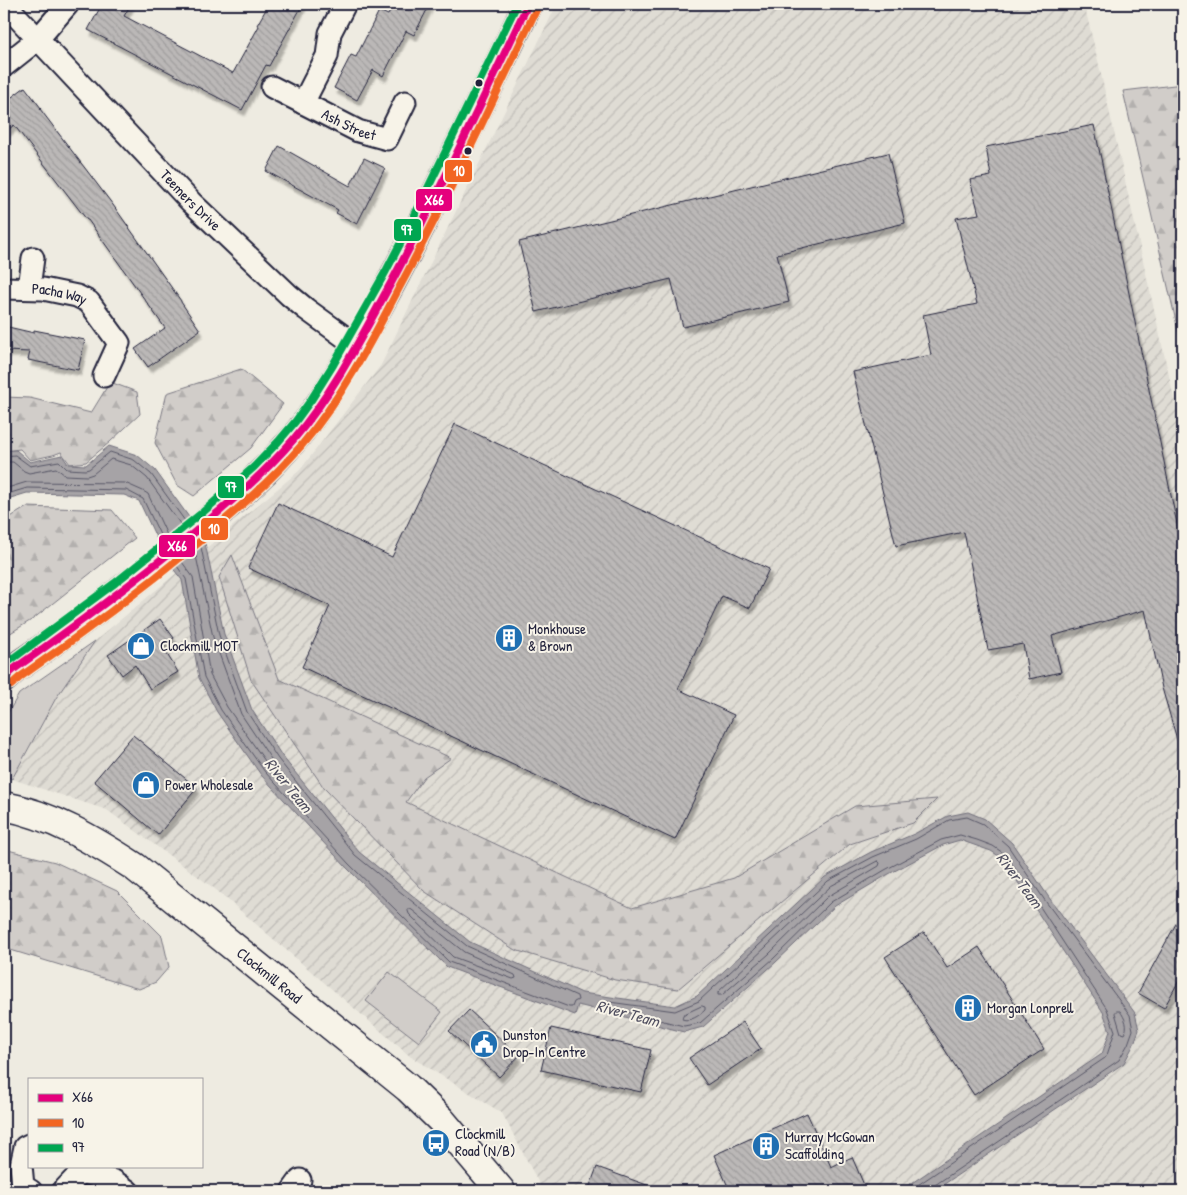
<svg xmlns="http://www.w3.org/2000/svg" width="1187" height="1195" font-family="'Patrick Hand',sans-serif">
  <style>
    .industrial { fill: url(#industrial-furrows) }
    .green { fill: #d1cdc9; stroke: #7a7882 }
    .forest { fill: url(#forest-firs); stroke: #7a7882 }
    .water { fill: #a6a3a6; stroke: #716f7b }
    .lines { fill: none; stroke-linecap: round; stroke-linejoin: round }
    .shore { stroke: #575666; stroke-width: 1 }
    .building { fill: url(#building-back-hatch); stroke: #22223b; filter: url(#shadow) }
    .street-casing { stroke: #22223b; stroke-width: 25 }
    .secondary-casing { stroke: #22223b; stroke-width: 31 }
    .primary-casing { stroke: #22223b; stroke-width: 31 }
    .street { stroke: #f7f3e8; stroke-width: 21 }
    .secondary { stroke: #f7f3e8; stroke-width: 28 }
    .primary { stroke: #f7f3e8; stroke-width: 28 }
    .bus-1-casing { stroke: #f7f3e8; stroke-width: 11 }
    .bus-2-casing { stroke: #f7f3e8; stroke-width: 11 }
    .bus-3-casing { stroke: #f7f3e8; stroke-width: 11 }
    .bus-1 { stroke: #e5007d; stroke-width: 8 }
    .bus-2 { stroke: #f26522; stroke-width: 8 }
    .bus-3 { stroke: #00a651; stroke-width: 8 }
    .bus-dot { fill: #22223b; stroke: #f7f3e8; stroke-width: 2 }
    .labels { text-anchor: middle; stroke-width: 4; stroke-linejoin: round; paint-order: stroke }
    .street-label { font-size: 15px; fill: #22223b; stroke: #f7f3e8 }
    .poi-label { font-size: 15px; fill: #22223b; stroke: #f7f3e8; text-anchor: start }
    .water-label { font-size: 16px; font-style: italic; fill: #504f60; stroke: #f7f3e8 }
    .line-badge { stroke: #f7f3e8; stroke-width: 2 }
    .badge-label { font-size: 14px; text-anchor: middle; font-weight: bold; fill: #fff }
  </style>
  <defs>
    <pattern id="industrial-furrows" width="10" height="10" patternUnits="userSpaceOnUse" patternTransform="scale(1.25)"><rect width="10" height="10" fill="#dfdcd4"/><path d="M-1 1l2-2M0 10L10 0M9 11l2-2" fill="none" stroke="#bfbcb7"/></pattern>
    <pattern id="forest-firs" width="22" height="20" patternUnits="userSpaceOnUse" patternTransform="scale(1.25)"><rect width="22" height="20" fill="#d1cdc9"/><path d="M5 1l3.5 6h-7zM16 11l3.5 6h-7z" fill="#b3b0ae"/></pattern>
    <pattern id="building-back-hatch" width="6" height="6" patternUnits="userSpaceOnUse" patternTransform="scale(1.25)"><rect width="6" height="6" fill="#bbb8b7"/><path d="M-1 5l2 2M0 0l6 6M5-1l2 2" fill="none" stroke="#a09e9e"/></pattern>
    <filter id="shadow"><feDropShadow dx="3" dy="5.5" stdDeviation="1" flood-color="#0004"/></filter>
  </defs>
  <rect width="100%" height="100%" fill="#eeebe1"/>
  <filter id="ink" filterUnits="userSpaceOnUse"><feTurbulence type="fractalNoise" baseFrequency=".02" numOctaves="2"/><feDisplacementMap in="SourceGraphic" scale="10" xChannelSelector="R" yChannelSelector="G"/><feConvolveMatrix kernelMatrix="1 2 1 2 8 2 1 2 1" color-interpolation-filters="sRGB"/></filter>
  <g filter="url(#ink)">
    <polygon class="industrial" points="557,4 1084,4 1098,61 1183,438 1183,1191 543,1191 502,1113 411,1057 215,889 107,810 12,779 56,698 95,641 300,470 381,365"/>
    <g class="green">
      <polygon points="95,641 56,698 12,779 4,775 4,723 5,718 19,694"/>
      <polygon points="389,972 442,1012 419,1042 366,1001"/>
    </g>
    <g class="forest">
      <polygon points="1183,84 1183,352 1123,91"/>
      <polygon points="241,369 283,404 251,448 194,496 177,485 155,443 167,393"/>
      <polygon points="110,382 137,392 140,414 110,442 86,462 70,464 61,452 53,455 30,460 20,449 4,451 4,397 30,398 91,413"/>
      <polygon points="27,507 112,510 135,538 33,619 4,637 4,521"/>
      <polygon points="232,555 279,679 451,758 424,777 406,802 632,908 734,878 855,806 937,799 913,823 850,844 678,989 615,980 515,950 424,891 324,788 251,680 219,577"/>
      <polygon points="4,849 55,862 117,891 162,936 169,967 156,982 139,989 4,948"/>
    </g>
    <polygon class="water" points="109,446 137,455 155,470 204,538 224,634 252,710 282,756 359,852 470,942 582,993 675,1006 697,996 825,877 871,852 914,834 948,816 968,812 985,819 1012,843 1050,899 1135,1013 1139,1030 1133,1046 1124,1063 934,1191 900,1191 1102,1054 1110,1031 1103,1012 1002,858 991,851 960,840 943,845 887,875 835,906 776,962 703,1027 684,1032 578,1005 575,1015 447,967 346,867 261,775 217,712 199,678 182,580 167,561 139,501 124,495 27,493 4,500 4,451 16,450 30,462 62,455 68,464 86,465"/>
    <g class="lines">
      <g class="shore">
        <polyline points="4,456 15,455 30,466 59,461 67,469 85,470 89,469 110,452 134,460 151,474 185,521"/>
        <polyline points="4,462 13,462 24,471 29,473 56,468 65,475 87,476 93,474 111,459 131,465 147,478 181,525"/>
        <polyline points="4,489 27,482 125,483 143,491 148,494 167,535"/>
        <polyline points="4,495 27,488 126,490 143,499 162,539"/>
        <polyline points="182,562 193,577 210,675 227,707 270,768 274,772 276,772 277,768 241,714 213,637 195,551"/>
        <polyline points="177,566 186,579 204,677 221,710 265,772 349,864 449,962 569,1007 572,1007 574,1002 578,1000 577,996 467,946 355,855 278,759 247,712 219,635 201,547"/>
        <polygon points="878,861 880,863 879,866 827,897 769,954 722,995 718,995 718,992 831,886"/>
        <polygon points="410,909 412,910 464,952 515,975 516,978 513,979 453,957 409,914 408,911"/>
        <path d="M702 1006 705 1007V1010C699 1016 690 1022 682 1019L683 1015Z"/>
        <path d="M1117 1011H1120C1125 1018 1129 1027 1124 1034L1121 1033 1115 1013Z"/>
        <polyline points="909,1191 1105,1058 1107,1055 1115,1031 1107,1009 1006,855 993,846 977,840 960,835 941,840 885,870 831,902 773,959 700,1023 684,1026 601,1006 599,1003 602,1001 675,1011 699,1001 828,881 873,857 916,839 949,820 967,817 983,824 1008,846 1046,902 1130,1015 1133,1030 1128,1044 1119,1060 935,1185 933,1187 932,1191"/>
      </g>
    </g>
    <g class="building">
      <polygon points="102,4 131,4 124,16 233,73 259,26 257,25 269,4 303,4 269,66 266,65 242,110 88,30"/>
      <polygon points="394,4 430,4 414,35 406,31 383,76 373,70 357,100 334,88 351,55 356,57 379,11 388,15"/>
      <polygon points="25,87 41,108 40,109 113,205 181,301 181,302 200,330 148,367 135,349 165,328 88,220 87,220 14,125 4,133 4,103"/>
      <polygon points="1094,125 1183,553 1183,742 1178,743 1162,688 1145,610 1052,636 1061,672 1029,679 1023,644 988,650 964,532 896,546 853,372 931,355 923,315 977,304 956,218 979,214 970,180 991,176 986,147"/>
      <polygon points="279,146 350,186 364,158 385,168 357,224 336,213 338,210 266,171"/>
      <polygon points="888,153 905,223 777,254 789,302 683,327 671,279 536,312 519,242"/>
      <polygon points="4,326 34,333 34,330 85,340 78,370 28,360 30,352 4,351"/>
      <polygon points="455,424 769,569 750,608 722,596 678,689 734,715 675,840 302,667 330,606 248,568 278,503 392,557"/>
      <polygon points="160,619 174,638 162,646 178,672 150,689 135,665 122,675 108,655"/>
      <polygon points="133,735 197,788 158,835 94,781"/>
      <polygon points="1183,911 1183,973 1164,1008 1138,993"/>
      <polygon points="924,932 947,968 979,947 1044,1049 974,1095 885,957"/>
      <polygon points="469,1010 519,1056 499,1077 449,1031"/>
      <polygon points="743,1022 761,1049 707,1085 689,1058"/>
      <polygon points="551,1028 651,1050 641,1092 541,1070"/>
      <polygon points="807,1113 831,1167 852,1157 864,1185 851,1191 730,1191 714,1155"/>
      <polygon points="597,1167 658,1189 657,1191 588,1191"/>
    </g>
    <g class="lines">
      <defs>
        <g id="street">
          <path id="s1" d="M5 4 191 202 289 295 306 309 357 346"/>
          <polyline points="4,66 38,39 68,4"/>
          <path id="s2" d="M272 87 358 131 387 139 405 102"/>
          <polyline points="303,103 327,56 330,33 345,4"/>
          <path id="s3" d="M4 288 43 289 77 296 89 302 119 343 104 376"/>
          <polyline points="29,288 33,258"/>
          <polyline points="29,1145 25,1147 21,1165 23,1186 31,1191"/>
          <polyline points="63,1191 81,1172 114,1181 128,1191"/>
          <polyline points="292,1191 300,1180"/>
        </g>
        <path id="secondary" d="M4 678 14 669C72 629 128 587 183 542 218 513 254 484 285 449 310 422 330 390 349 358 375 314 398 270 421 225 457 151 493 78 528 4"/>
        <g id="primary">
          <path id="s4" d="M4 806C52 815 95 841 135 867L408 1088 441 1120 501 1191"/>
        </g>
      </defs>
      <use href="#street" class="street-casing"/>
      <use href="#secondary" class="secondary-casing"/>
      <use href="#primary" class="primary-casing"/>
      <use href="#street" class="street"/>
      <use href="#secondary" class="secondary"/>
      <use href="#primary" class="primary"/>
      <defs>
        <path id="bus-1" d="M4 678 14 669C74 627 133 583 189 537 226 506 262 476 293 440 333 393 362 336 391 283 440 191 484 97 528 4"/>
        <path id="bus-2" d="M11 685 20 677C81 635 140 591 197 544 233 513 270 482 301 446 341 399 371 342 399 288 448 197 492 102 537 8"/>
        <polyline id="bus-3" points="4,665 115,583 203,512 254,467 278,442 295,422 311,400 333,365 386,271 412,221 517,4"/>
      </defs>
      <use href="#bus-1" class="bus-1-casing"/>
      <use href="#bus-2" class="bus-2-casing"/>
      <use href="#bus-3" class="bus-3-casing"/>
      <use href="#bus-1" class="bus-1"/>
      <use href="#bus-2" class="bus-2"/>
      <use href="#bus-3" class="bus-3"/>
    </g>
  </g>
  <defs>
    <symbol id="building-disc" viewBox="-11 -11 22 22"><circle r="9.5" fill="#1f6fb2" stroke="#f7f3e8"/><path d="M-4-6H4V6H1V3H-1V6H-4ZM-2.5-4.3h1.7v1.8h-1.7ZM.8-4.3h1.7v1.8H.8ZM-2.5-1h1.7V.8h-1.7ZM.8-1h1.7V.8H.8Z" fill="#fff"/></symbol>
    <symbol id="shop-disc" viewBox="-11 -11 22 22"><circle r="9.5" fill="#1f6fb2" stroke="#f7f3e8"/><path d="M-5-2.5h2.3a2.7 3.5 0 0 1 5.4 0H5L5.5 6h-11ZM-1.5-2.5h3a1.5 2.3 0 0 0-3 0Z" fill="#fff"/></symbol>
    <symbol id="civic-disc" viewBox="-11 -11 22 22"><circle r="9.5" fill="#1f6fb2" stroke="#f7f3e8"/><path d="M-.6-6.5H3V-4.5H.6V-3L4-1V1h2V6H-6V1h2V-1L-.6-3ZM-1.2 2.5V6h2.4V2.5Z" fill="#fff"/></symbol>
    <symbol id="bus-disc" viewBox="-11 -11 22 22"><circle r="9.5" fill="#1f6fb2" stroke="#f7f3e8"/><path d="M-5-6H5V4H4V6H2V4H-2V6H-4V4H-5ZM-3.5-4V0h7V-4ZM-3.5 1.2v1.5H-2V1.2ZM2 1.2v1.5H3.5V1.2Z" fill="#fff"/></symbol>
  </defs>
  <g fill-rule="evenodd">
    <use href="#building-disc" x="493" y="622" width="32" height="32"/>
    <use href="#shop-disc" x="125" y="630" width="32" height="32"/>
    <use href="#shop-disc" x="130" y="769" width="32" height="32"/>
    <use href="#building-disc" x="952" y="992" width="32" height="32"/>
    <use href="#civic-disc" x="468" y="1028" width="32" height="32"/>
    <use href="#bus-disc" x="420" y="1127" width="32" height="32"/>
    <use href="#building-disc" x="750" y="1130" width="32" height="32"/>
  </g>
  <g class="bus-dot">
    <circle cx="479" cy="83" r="4.5"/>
    <circle cx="468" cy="151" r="4.5"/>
  </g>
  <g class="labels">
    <g class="street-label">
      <text dy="5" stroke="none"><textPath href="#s2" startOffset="86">Ash Street</textPath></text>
      <text dy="5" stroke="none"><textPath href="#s1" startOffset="270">Teemers Drive</textPath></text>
      <text dy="5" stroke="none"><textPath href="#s3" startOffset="56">Pacha Way</textPath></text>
      <text dy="5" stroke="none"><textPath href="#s4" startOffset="318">Clockmill Road</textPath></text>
    </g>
    <g class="poi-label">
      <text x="528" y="634">Monkhouse<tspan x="528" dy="17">&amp; Brown</tspan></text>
      <text x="160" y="651">Clockmill MOT</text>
      <text x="165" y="790">Power Wholesale</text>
      <text x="987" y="1013">Morgan Lonprell</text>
      <text x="503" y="1040">Dunston<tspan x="503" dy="17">Drop-In Centre</tspan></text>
      <text x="455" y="1139">Clockmill<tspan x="455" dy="17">Road (N/B)</tspan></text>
      <text x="785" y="1142">Murray McGowan<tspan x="785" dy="17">Scaffolding</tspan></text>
    </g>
    <g class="water-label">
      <text transform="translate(289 785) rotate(51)" y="6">River Team</text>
      <text transform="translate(1020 880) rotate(53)" y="6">River Team</text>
      <text transform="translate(628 1013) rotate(15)" y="6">River Team</text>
    </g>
  </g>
  <g class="line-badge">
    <rect x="444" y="159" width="29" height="24" rx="5" fill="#f26522"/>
    <rect x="415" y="188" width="38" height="24" rx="5" fill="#e5007d"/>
    <rect x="393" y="218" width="29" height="24" rx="5" fill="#00a651"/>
    <rect x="217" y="475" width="28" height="24" rx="5" fill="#00a651"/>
    <rect x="200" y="517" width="29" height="24" rx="5" fill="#f26522"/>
    <rect x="158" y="534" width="38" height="24" rx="5" fill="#e5007d"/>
  </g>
  <g class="badge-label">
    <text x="459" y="176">10</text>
    <text x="434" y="205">X66</text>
    <text x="407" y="235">97</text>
    <text x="231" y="492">97</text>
    <text x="214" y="534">10</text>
    <text x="177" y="551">X66</text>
  </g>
  <rect width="1187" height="1195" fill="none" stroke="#f7f3e8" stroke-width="20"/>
  <rect x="10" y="10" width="1167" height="1175" fill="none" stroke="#22223b" stroke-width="2" filter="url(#ink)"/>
  <rect x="28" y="1078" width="175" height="90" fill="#f7f3e8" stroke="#a29fa3"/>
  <rect x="38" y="1094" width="25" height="8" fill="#e5007d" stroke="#a29fa3"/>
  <text x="72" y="1102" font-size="15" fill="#22223b">X66</text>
  <rect x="38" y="1119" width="25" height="8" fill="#f26522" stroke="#a29fa3"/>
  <text x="72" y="1128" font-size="15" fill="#22223b">10</text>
  <rect x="38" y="1144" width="25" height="8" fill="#00a651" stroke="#a29fa3"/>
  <text x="72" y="1152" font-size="15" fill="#22223b">97</text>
</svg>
